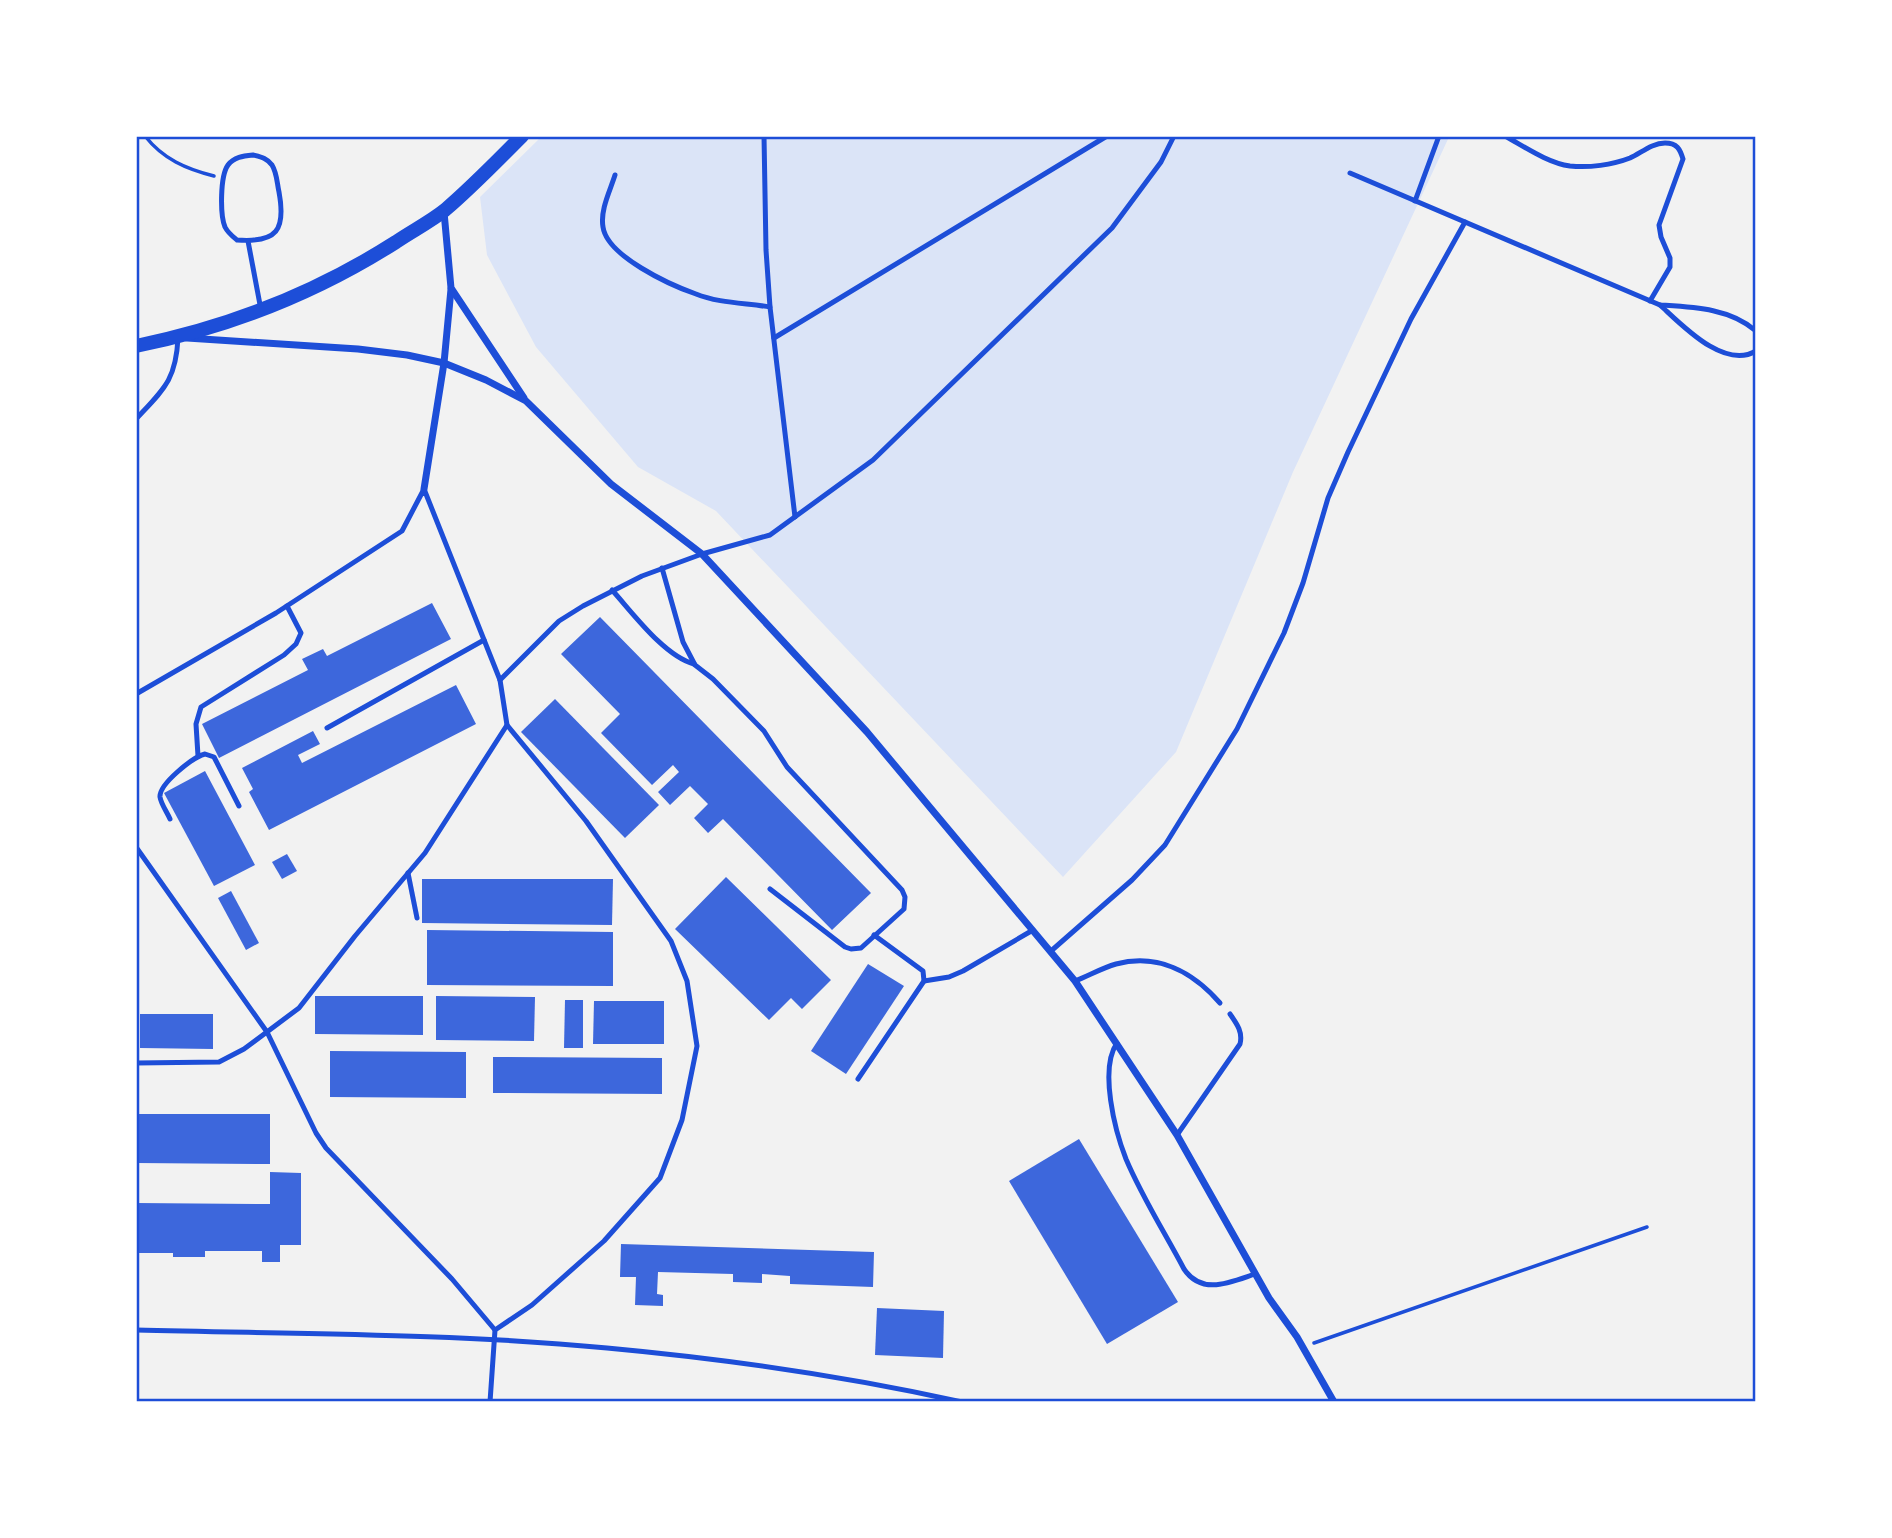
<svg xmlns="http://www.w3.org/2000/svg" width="1892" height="1538" font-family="Overpass,sans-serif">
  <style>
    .green { fill: #dbe4f7 }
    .building { fill: #3d67dc }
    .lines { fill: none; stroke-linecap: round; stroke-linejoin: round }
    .path { stroke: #1d4ed8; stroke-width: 3.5 }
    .service { stroke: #1d4ed8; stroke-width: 5 }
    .minor { stroke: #1d4ed8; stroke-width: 7 }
    .secondary { stroke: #1d4ed8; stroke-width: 14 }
    .neatline { fill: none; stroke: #1d4ed8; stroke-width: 2.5 }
  </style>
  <rect width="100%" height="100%" fill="#f2f2f2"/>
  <polygon class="green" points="541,137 1449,137 1293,472 1176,752 1063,877 716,511 638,467 536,347 487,255 480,197"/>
  <g class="building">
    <polygon points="432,603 451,639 219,758 202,724 308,670 302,659 323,649 327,656"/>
    <polygon points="600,617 871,893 832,930 723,819 708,833 694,818 708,804 690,786 670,805 658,792 679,772 673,765 652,785 601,733 620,714 561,654"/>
    <polygon points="456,685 476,724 269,830 249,792 253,789 242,768 313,731 320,744 298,755 302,763"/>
    <polygon points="555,699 659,805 625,838 521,732"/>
    <polygon points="205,771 255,865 214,886 164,793"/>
    <polygon points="287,854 297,871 282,879 272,862"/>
    <polygon points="726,877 831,980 802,1009 791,998 769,1020 675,929"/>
    <polygon points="422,879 613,879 612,925 422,923"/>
    <polygon points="231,891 259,943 246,950 218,898"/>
    <polygon points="427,930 613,932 613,986 427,985"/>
    <polygon points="868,964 904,986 846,1074 811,1051"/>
    <polygon points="315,996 423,996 423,1035 315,1034"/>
    <polygon points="436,996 535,997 534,1041 436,1040"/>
    <polygon points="565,1000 583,1000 583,1048 564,1048"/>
    <polygon points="594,1001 664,1001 664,1044 593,1044"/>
    <polygon points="140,1014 213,1014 213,1049 140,1048"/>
    <polygon points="330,1051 466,1052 466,1098 330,1097"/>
    <polygon points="493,1057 662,1058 662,1094 493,1093"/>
    <polygon points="136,1114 270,1114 270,1164 136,1163"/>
    <polygon points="1079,1139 1178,1302 1107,1344 1009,1181"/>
    <polygon points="270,1172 301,1173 301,1245 280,1245 280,1262 262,1262 262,1251 205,1251 205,1257 173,1257 173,1253 136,1253 136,1203 270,1204"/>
    <polygon points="621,1244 874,1252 873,1287 790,1284 790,1276 762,1274 762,1283 733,1282 733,1274 658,1272 657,1294 663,1295 663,1306 635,1305 636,1277 620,1277"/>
    <polygon points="877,1308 944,1311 943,1358 875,1355"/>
  </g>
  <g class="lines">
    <g class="path">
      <path d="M145 136C163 159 186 169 214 176"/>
      <polyline points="1314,1343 1647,1227"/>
    </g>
    <g class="service">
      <polyline points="764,136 766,250 770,307 795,517"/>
      <path d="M1505 136C1525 147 1548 163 1570 166 1589 168 1612 165 1630 158 1641 153 1652 143 1665 143 1677 143 1680 149 1683 159L1659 225 1661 237 1670 258V267L1650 301"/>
      <path d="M253 155C261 157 267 158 272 165 277 173 277 183 279 192 286 230 277 243 237 240 232 236 228 233 225 227 220 215 220 176 228 165 234 157 243 156 253 155Z"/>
      <path d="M1350 173 1660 305C1682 325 1724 370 1756 351"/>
      <path d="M615 175C610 191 600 210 603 227 607 256 670 285 696 294 718 303 746 303 770 307"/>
      <polyline points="1415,201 1439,136"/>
      <polyline points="248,241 261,310"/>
      <path d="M1660 305C1692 307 1730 308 1756 331"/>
      <polyline points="774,338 1107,136"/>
      <path d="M136 419C164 389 176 380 178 338"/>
      <polyline points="662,568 683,642 695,665 713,679 764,731 787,767 902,890 905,897 904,909 861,948 851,949 845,947 770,889"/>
      <path d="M612 590C632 612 664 656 694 664"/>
      <polyline points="500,680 559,621 583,606 642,576 702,554 770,535 873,460 1112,228 1161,162 1174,136"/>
      <polyline points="136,694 276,613 402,531 424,489 500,680 507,725 425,853 355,936 299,1008 244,1049 219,1062 136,1063"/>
      <polyline points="327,728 484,640"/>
      <polyline points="198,756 196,724 201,707 284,655 296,644 301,633 287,606"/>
      <path d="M170 819C167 812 161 804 160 797 159 784 193 757 205 754L214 757 239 806"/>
      <polyline points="136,847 267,1032 316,1133 326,1148 452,1279 495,1330"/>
      <polyline points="408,873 417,918"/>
      <polyline points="1051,951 1132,880 1165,845 1237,729 1284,633 1303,583 1328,498 1348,452 1411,319 1465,222"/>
      <polyline points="924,981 949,977 963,971 1033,930"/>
      <path d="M1075 981C1088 976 1102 968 1116 964 1158 953 1193 972 1220 1003"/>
      <path d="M1117 1043C1099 1069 1115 1131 1126 1159 1142 1197 1165 1233 1184 1269 1202 1296 1231 1282 1255 1274"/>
      <polyline points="858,1079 924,981 923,971 874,935"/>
      <path d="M1177 1135 1240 1044C1243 1032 1237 1024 1230 1014"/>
      <path d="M136 1330C293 1334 451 1333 607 1348 726 1359 845 1376 962 1402"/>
      <polyline points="490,1402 495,1330 532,1305 604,1241 660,1178 682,1120 697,1046 687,981 671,941 586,821 507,725"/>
    </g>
    <g class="minor">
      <polyline points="444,212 451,288 524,398"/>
      <polyline points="187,338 358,349 407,355 444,363 486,380 526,401 611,484 702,554 867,732 1075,981 1177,1135 1269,1298 1297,1337 1334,1402"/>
      <polyline points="424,489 444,363 451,289"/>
    </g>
    <path class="secondary" d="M136 346C230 327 316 293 396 242 412 231 430 222 445 210 472 187 497 161 522 136"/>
  </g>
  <rect width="1892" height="1538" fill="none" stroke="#ffffff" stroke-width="276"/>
  <rect x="138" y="138" width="1616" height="1262" class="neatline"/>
</svg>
